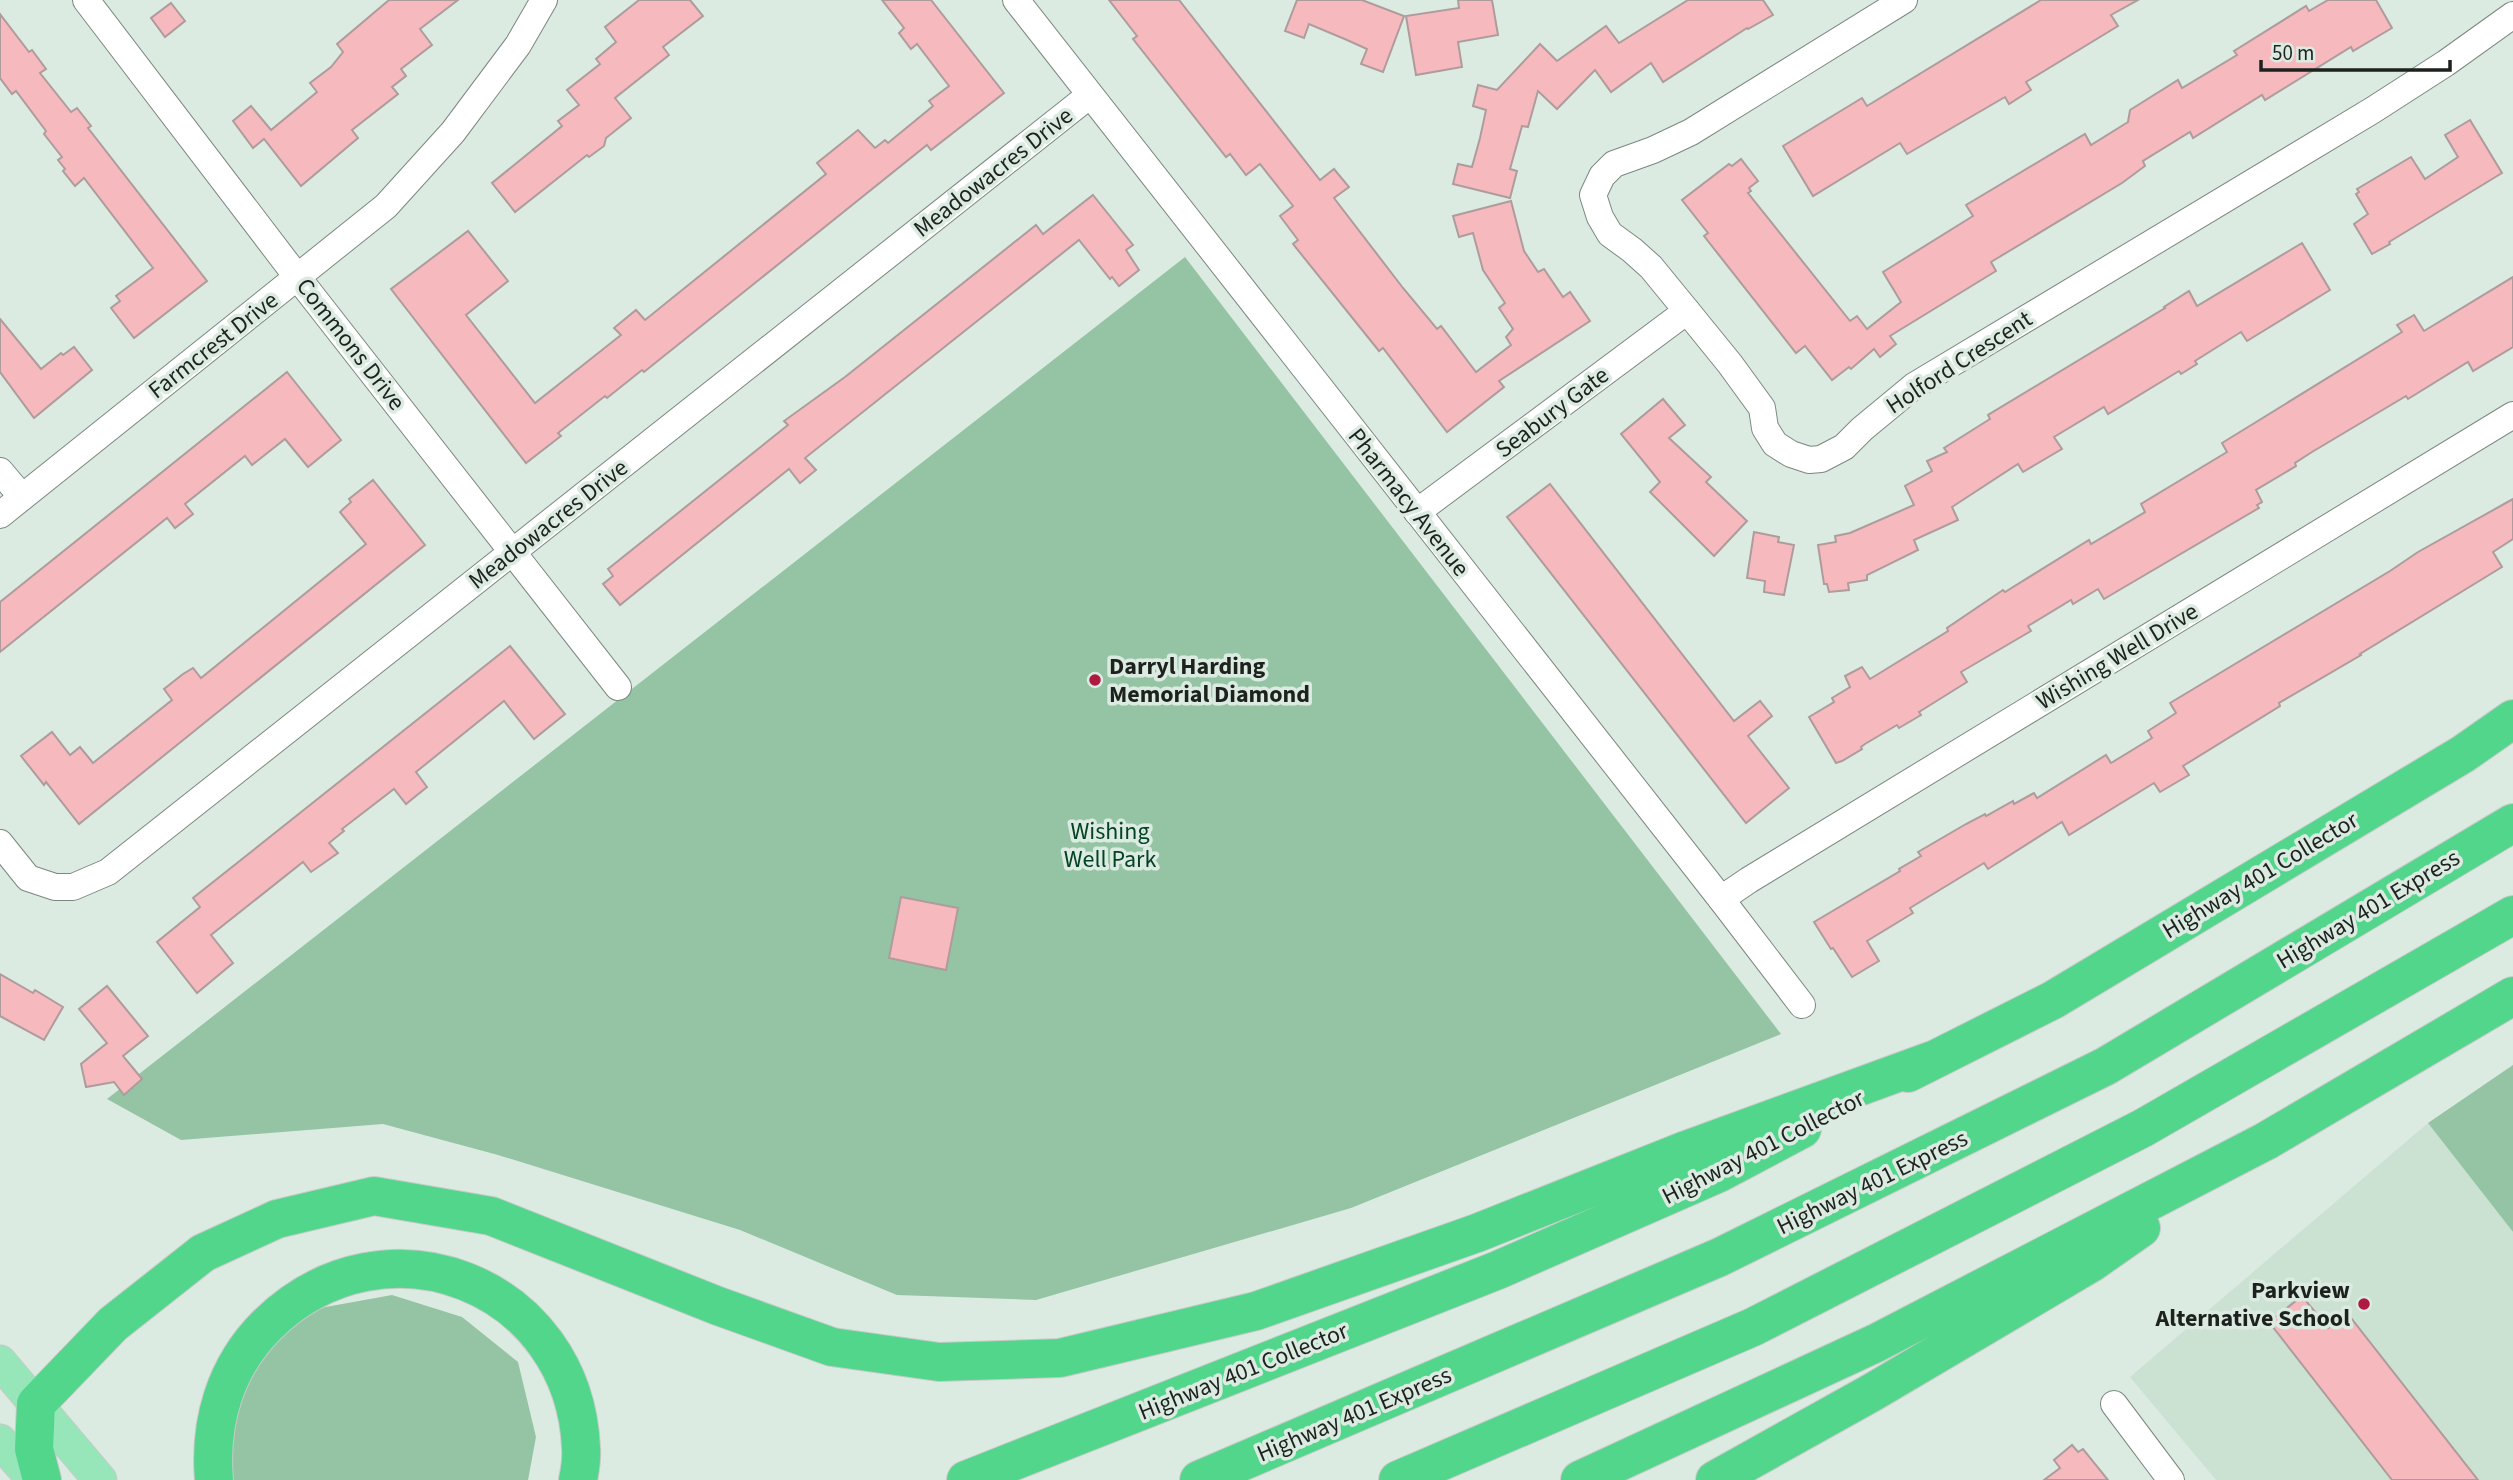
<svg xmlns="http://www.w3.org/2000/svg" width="2513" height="1480" font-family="'Source Sans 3',sans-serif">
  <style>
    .built { fill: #cbe1d1 }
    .green { fill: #94c4a4 }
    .building { fill: #f6b9be; stroke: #ae9c9d; stroke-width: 2 }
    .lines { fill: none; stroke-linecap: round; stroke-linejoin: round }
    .minor-casing { stroke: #7b887f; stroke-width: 28 }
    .major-casing { stroke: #c9cac9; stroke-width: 35 }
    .highway-casing { stroke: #c9cac9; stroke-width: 40 }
    .minor { stroke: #fff; stroke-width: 26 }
    .major { stroke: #97e6ba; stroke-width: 33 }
    .highway { stroke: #52d68c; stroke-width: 38 }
    .poi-dot { fill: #ae1a41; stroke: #dcebe1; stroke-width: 2.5 }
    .labels { text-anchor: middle; stroke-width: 7; stroke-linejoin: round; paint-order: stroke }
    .street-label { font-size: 24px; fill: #1d221e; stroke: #dcebe1 }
    .poi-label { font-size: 24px; font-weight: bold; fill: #1d221e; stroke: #dcebe1; text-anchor: start }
    .park-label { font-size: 24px; fill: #034324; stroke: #dcebe1 }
  </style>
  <rect width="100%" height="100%" fill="#dcebe1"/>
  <polygon class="built" points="2428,1123 2513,1232 2513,1480 2216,1480 2130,1377"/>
  <g class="green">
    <polygon points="1185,257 1781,1034 1351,1208 1036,1300 897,1295 740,1230 498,1155 383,1124 181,1140 107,1099"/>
    <polygon points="2513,1065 2513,1232 2428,1123"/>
    <polygon points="392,1295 462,1317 518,1362 536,1437 528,1480 230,1480 224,1443 243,1364 298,1312"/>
  </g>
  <g class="building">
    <polygon points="389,0 458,0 420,29 432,45 401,69 406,76 392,87 398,94 352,130 358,138 301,186 264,139 253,148 233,121 251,106 271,130 317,92 310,83 331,67 343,52 337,44"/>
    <polygon points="639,0 690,0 703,16 663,47 669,55 615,98 631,118 606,138 604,146 589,157 587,155 515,212 492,183 562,126 558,121 579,105 567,90 600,64 596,59 616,42 605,27"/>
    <polygon points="882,0 931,0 1004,93 931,150 927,145 644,372 642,370 607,398 605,396 558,433 561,436 526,463 391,289 468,231 508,281 466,315 535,403 621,335 614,328 636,310 645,320 826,174 817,163 858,130 875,148 885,140 888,143 933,106 929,101 949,86 917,44 911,49 899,33 904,28"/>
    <polygon points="1109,0 1179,0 1320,180 1334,169 1349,187 1334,198 1403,288 1437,329 1441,326 1476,372 1511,345 1506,337 1513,329 1499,308 1505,303 1483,270 1473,233 1459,237 1453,216 1511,201 1524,251 1538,272 1544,269 1563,297 1570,292 1590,321 1499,381 1504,387 1447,432 1383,348 1379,351 1293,244 1298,240 1280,216 1293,206 1260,164 1246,175 1230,154 1226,157 1133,39 1137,36"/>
    <polygon points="1297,0 1362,0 1404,16 1383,72 1361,64 1367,49 1347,40 1309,24 1304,38 1285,31"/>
    <polygon points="1458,0 1492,0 1498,35 1458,42 1462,67 1416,75 1406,16 1459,8"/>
    <polygon points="1688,0 1763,0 1773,15 1748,29 1747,28 1663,82 1651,63 1611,92 1595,70 1557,109 1538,91 1528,127 1522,126 1510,169 1517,171 1510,198 1453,184 1458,164 1472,167 1480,138 1486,110 1473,106 1478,85 1497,90 1540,44 1557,61 1606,26 1619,43"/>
    <polygon points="2041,0 2138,0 2111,15 2118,26 2026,82 2031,90 2009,104 2005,97 1907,154 1900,143 1813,196 1783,146 1862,98 1867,106"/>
    <polygon points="2328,0 2376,0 2392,28 2353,51 2351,47 2265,100 2262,95 2193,138 2190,132 2143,161 2145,166 2122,183 1991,262 1996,271 1890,336 1896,344 1880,357 1874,349 1851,369 1849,367 1832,380 1805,346 1796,353 1704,236 1708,233 1682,200 1729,164 1732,166 1741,159 1758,181 1749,188 1751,191 1748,193 1850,321 1857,316 1867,329 1901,302 1883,272 1973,216 1966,205 2085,134 2091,145 2128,122 2130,110 2178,80 2182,88 2237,55 2234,51 2306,6 2309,11"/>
    <polygon points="171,3 185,21 165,37 151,18"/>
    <polygon points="0,14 29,52 32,50 46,69 40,73 71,112 77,108 91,126 88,128 207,281 134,338 111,308 120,301 116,296 153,268 84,178 75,186 63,171 65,169 58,160 62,157 44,134 46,131 16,91 12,94 0,78"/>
    <polygon points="2470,120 2502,173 2389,242 2390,244 2372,254 2354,224 2368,214 2356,194 2359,192 2357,189 2411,157 2425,179 2458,157 2445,135"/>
    <polygon points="1093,195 1133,245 1126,250 1139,270 1119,286 1112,277 1110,279 1079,240 805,458 816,470 800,483 789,469 620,605 603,584 613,576 608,569 788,425 784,421 845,377 1036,225 1043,234"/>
    <polygon points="2302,243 2330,290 2247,341 2241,332 2195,361 2197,364 2181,374 2179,371 2108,414 2104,407 2054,437 2062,449 2023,472 2018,464 1952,507 1958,520 1914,540 1918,550 1867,575 1867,580 1848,583 1849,590 1829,592 1827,584 1824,584 1818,545 1836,542 1835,536 1850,533 1914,505 1905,486 1932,471 1927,461 1947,452 1944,448 1990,419 1988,415 2165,308 2164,307 2189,291 2197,306"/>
    <polygon points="2513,277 2513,347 2473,371 2468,362 2408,399 2406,396 2312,452 2295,463 2296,466 2256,490 2262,502 2257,505 2259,508 2104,599 2098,589 2073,604 2071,600 2028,626 2031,631 1961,672 1967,682 1919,712 1921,715 1899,728 1897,725 1865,744 1861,747 1862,749 1842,761 1836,763 1809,717 1834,702 1832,698 1850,687 1845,676 1862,667 1870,679 1948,631 1947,628 2003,590 2005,592 2089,540 2091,544 2145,512 2141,504 2227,452 2222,443 2402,332 2397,325 2414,315 2424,331"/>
    <polygon points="0,319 41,369 61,353 63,355 74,347 92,370 34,418 0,372"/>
    <polygon points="287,372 341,440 308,467 285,439 252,465 245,456 185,504 193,514 175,528 167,518 0,652 0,602"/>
    <polygon points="1663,399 1685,425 1669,438 1711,477 1706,482 1747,521 1714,556 1650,492 1660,482 1621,434"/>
    <polygon points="373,480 425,545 79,824 46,782 44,785 21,756 52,732 70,755 80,747 93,763 172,700 164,689 183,674 193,668 201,678 366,544 340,512 351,502 349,499"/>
    <polygon points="1550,484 1734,721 1760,701 1772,716 1748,736 1789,788 1746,823 1507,517"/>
    <polygon points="2513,499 2513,539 2493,552 2502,567 2360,654 2361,655 2279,703 2280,706 2183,766 2189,775 2160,792 2154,783 2069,835 2062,822 1988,869 1984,863 1910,908 1913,913 1867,941 1879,961 1852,977 1833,948 1831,949 1814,922 1900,871 1899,869 1921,856 1918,852 1966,824 1985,814 1986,816 2013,801 2014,804 2034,793 2037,798 2106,755 2111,763 2152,738 2148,731 2176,713 2170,703 2390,571 2418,552"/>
    <polygon points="1754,532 1779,537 1778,542 1794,545 1784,595 1764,592 1765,581 1747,578"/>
    <polygon points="510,646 565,714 534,739 504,701 416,772 427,787 406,804 394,789 342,829 344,831 329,843 338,853 311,872 303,862 211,935 233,963 197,993 157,942 200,907 193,898"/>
    <polygon points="901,897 958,908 946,970 889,958"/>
    <polygon points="0,974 33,993 35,990 63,1007 44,1040 0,1016"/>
    <polygon points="107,986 148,1036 123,1056 142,1079 124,1095 114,1082 86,1087 81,1064 107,1043 79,1009"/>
    <polygon points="2302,1296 2328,1328 2347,1313 2478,1480 2392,1480 2269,1322"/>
    <polygon points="2072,1445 2078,1452 2083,1449 2108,1480 2044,1480 2060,1468 2054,1460"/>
  </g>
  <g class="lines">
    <defs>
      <g id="minor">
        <polyline points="86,0 298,278 618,687"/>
        <polyline points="1016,0 1721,899 1802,1005"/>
        <polyline points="1904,0 1691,132 1653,150 1614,164 1602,176 1593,195 1600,217 1610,234 1632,250 1651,267 1687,311 1730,364 1762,408 1765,428 1775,444 1791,454 1809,460 1821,459 1844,447 1862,429 1914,386 2373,110 2446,63 2513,15"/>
        <polyline points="0,471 22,497"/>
        <polyline points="1417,512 1687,311"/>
        <polyline points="0,515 386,206 453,132 518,45 544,0"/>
        <polyline points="0,843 28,878 55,887 73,887 108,872 1090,95"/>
        <polyline points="1721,899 1749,880 2513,415"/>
        <polyline points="2114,1404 2171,1480"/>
      </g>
      <g id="major">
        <polyline points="0,1362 100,1480"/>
        <polyline points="0,1441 34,1480"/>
      </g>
      <g id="highway">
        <polyline points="1908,1073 2053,1000 2463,754 2513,719"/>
        <polyline points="42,1480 34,1449 36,1404 113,1324 203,1253 277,1219 374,1196 491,1216 718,1306 832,1347 939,1362 1060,1358 1256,1311 1477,1233 1686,1150 1930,1061"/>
        <path d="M214 1480C209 1422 225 1367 267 1325 385 1209 574 1284 581 1448 582 1459 580 1470 578 1480"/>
        <polyline points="966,1480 1498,1270 1719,1173 1802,1129"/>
        <polyline points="1199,1480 1720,1257 2106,1066 2513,823"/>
        <polyline points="1398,1480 1753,1327 2143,1128 2513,915"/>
        <polyline points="1580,1480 1876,1343 2266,1141 2513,996"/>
        <polyline points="1715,1480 1871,1393 2091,1263 2141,1228"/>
      </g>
    </defs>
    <use href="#minor" class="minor-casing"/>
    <use href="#major" class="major-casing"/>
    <use href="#highway" class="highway-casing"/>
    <use href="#minor" class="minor"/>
    <use href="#major" class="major"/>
    <use href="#highway" class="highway"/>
  </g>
  <g class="poi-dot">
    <circle cx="1095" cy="680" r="7"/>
    <circle cx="2364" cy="1304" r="7"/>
  </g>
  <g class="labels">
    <g class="street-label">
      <text transform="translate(993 172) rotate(-38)" y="8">Meadowacres Drive</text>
      <text transform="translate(351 344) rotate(52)" y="8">Commons Drive</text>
      <text transform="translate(213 345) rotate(-38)" y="8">Farmcrest Drive</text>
      <text transform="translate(1959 362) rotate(-33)" y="8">Holford Crescent</text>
      <text transform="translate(1552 412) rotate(-37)" y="8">Seabury Gate</text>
      <text transform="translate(1409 502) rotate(52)" y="8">Pharmacy Avenue</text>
      <text transform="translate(548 524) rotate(-38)" y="8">Meadowacres Drive</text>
      <text transform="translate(2117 656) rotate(-31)" y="8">Wishing Well Drive</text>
      <text transform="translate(2260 875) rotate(-31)" y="8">Highway 401 Collector</text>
      <text transform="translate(2368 909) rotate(-31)" y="8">Highway 401 Express</text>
      <text transform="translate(1763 1147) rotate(-27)" y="8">Highway 401 Collector</text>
      <text transform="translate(1872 1182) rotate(-26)" y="8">Highway 401 Express</text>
      <text transform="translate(1243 1371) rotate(-22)" y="8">Highway 401 Collector</text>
      <text transform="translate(1354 1414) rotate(-23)" y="8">Highway 401 Express</text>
    </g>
    <g class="poi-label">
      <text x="1109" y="674">Darryl Harding<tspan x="1109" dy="28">Memorial Diamond</tspan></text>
      <text x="2350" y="1298" text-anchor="end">Parkview<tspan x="2350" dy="28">Alternative School</tspan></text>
    </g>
    <g class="park-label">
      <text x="1110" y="839">Wishing<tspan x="1110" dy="28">Well Park</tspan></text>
    </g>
  </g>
  <path d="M2261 60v10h189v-10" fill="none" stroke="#1d221e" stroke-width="3.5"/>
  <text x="2272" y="60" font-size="21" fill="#1d221e" stroke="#dcebe1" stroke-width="5" paint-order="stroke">50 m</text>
</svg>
